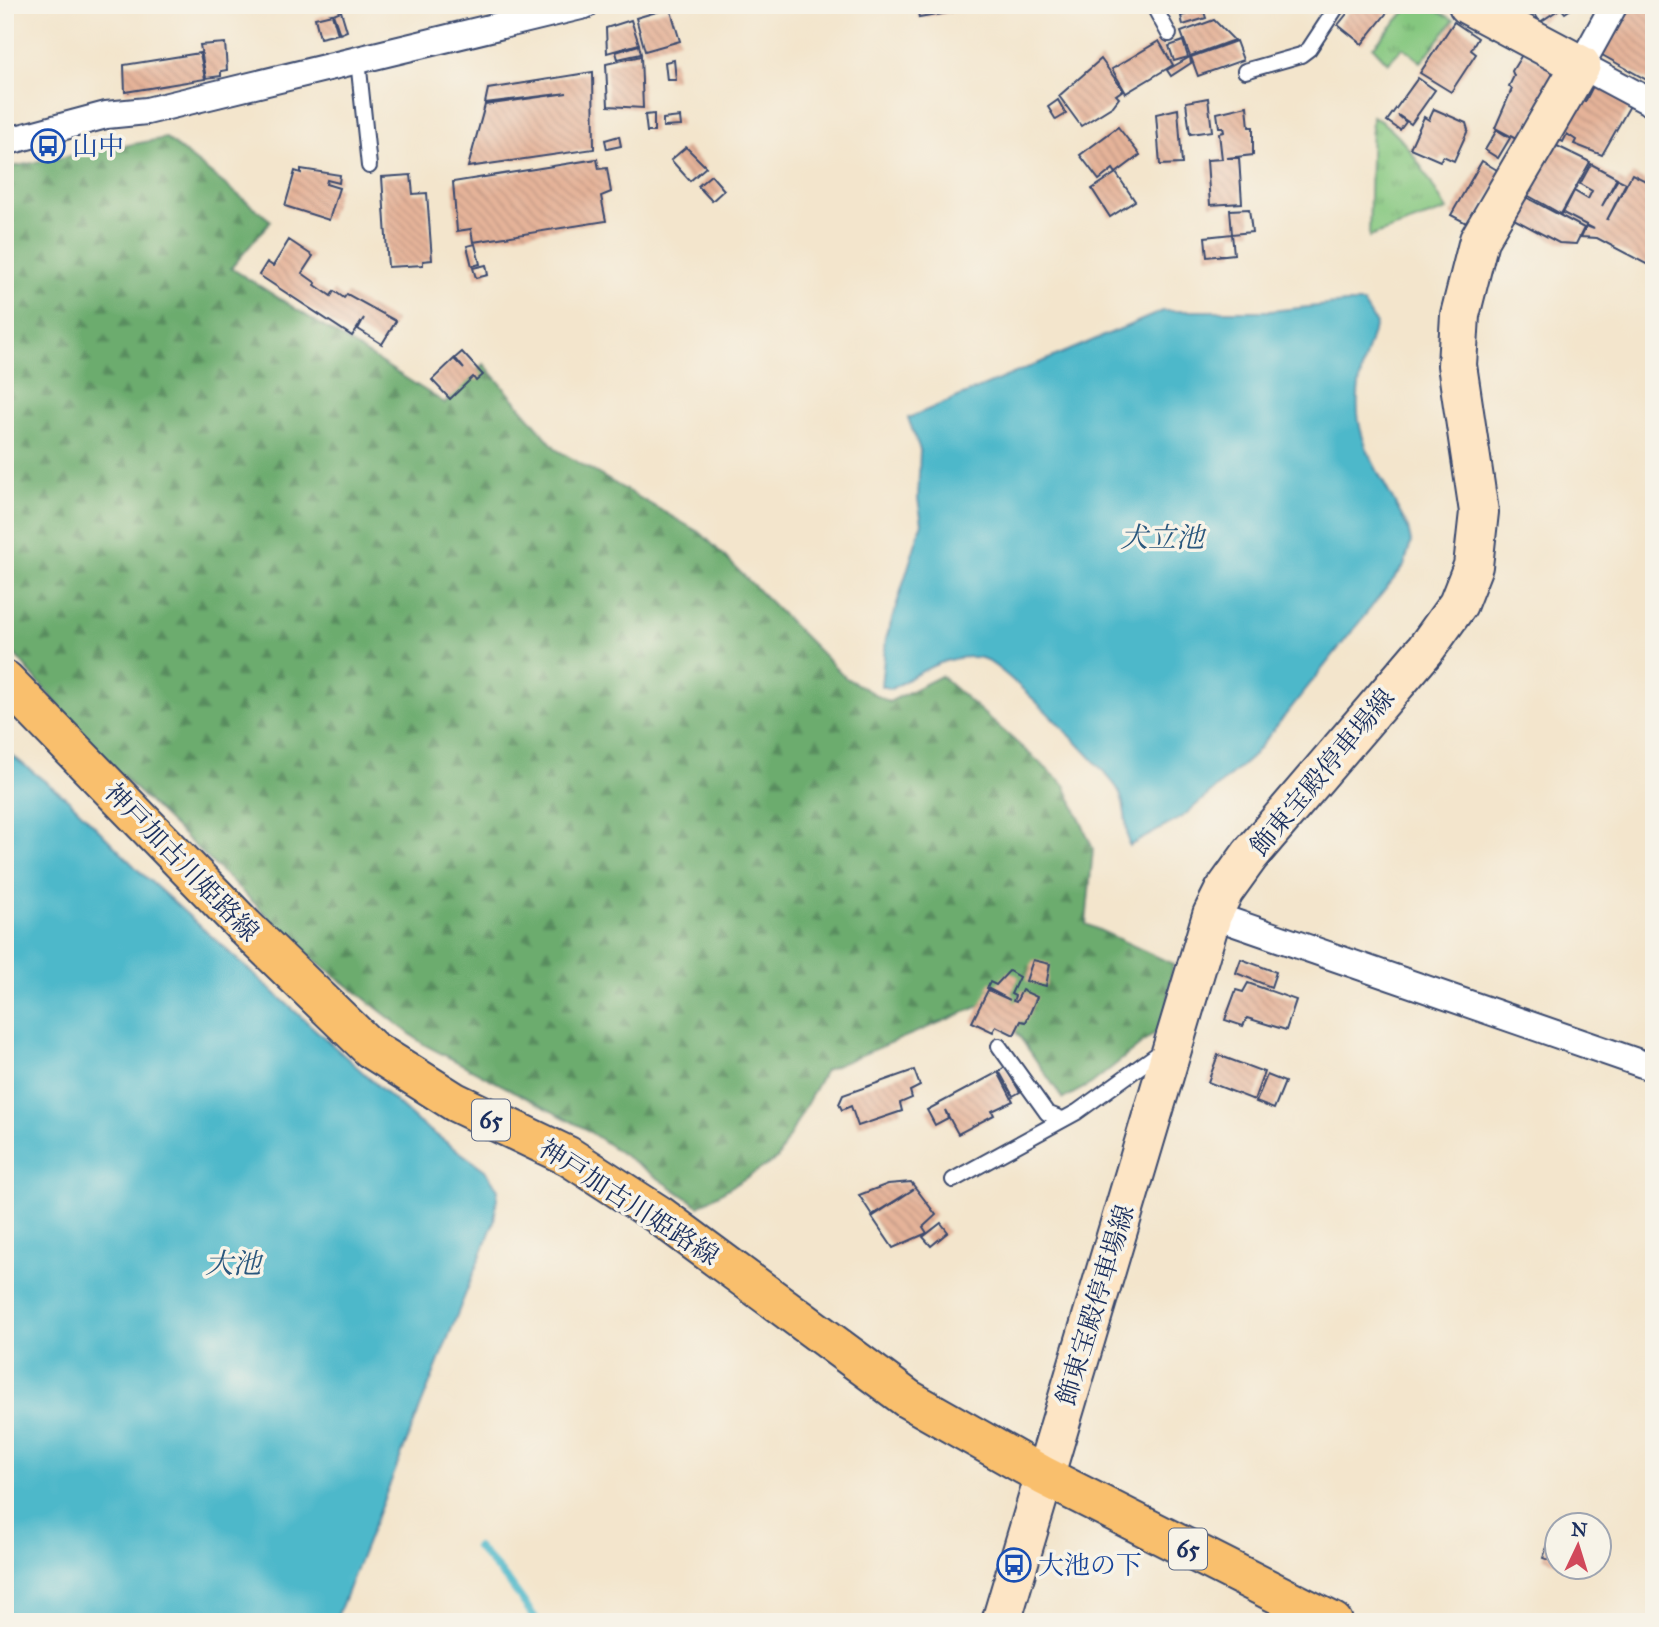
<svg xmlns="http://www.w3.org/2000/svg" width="1659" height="1627" font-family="'IM FELL Great Primer','Noto Serif JP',serif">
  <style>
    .grass { fill: url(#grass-tufts); stroke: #507b6e; stroke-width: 2 }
    .forest { fill: url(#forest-firs); stroke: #446e66; stroke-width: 2 }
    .water { fill: #4db8ca; stroke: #347494; stroke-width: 2 }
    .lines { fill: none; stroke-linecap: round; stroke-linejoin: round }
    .stream { stroke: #4db8ca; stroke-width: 8 }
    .building { fill: url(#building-back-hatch) }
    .service-casing { stroke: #3b4a6e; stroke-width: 18 }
    .minor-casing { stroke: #3b4a6e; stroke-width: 30 }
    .secondary-casing { stroke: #3b4a6e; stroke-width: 42 }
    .primary-casing { stroke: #3b4a6e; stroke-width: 42 }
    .service { stroke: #fff; stroke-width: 14 }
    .minor { stroke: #fff; stroke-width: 26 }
    .secondary { stroke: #fde5c5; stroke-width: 38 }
    .primary { stroke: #f9bf6d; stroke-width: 38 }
    .labels { text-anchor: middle; stroke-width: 7; stroke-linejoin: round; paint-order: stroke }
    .shield { fill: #f7f3e8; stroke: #5d6a87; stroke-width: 2 }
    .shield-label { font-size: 24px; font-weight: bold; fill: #1b2f5e }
    .transit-label { font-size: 26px; fill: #164399; stroke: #f7f3e8; text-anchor: start }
    .street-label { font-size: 26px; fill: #1b2f5e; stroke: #f7f3e8 }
    .water-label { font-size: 28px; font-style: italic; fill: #2a587e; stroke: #f7f3e8 }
  </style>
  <defs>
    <pattern id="grass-tufts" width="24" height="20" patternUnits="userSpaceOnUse" patternTransform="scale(1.75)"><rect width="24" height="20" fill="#85c77f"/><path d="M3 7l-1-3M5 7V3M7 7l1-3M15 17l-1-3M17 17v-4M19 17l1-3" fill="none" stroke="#6ca26b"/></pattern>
    <pattern id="forest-firs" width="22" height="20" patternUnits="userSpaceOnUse" patternTransform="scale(1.75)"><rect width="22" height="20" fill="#6cac6e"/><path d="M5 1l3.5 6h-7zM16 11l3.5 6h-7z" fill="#588c5e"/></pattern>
    <pattern id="building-back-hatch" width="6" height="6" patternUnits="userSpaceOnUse" patternTransform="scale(1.75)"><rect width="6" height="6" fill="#e5b399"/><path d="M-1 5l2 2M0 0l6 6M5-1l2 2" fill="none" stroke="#c49a86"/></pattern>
  </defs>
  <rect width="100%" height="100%" fill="#f7f3e8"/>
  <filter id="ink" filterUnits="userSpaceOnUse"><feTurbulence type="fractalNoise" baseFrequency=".0143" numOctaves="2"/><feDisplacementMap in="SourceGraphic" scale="14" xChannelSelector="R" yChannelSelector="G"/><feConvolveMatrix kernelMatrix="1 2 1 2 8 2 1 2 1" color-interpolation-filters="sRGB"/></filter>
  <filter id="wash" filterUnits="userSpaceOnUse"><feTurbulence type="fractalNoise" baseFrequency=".00686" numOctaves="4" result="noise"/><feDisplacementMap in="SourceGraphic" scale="28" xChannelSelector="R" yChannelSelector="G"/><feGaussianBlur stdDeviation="1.57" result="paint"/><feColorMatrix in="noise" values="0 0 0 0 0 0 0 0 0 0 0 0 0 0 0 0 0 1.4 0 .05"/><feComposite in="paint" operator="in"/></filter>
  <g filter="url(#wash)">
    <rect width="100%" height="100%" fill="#f3e5cc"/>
    <g class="grass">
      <polygon points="1411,5 1428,5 1454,20 1421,62 1403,47 1388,63 1373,47"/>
      <path d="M1372 116C1407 134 1427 178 1447 210L1369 237Z"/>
    </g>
    <polygon class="forest" points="166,138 271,221 231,268 445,403 484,364 557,450 702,534 846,678 889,702 941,676 1065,785 1093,849 1086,924 1173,964 1165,1025 1091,1084 1063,1099 994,1000 825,1070 777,1159 699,1206 584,1128 423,1044 306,953 103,758 5,643 5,168"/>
    <g class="water">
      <path d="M1346 303H1363L1376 324C1339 424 1362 440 1408 528L1411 542 1404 566 1251 758 1181 818 1129 846C1126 829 1126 801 1117 788 1102 766 1002 663 981 658 949 652 917 674 891 689L881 686 886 639 922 523 918 499 920 450 908 418 1163 311H1271Z"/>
      <polygon points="5,750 70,801 140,872 418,1122 485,1170 498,1189 494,1222 335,1622 5,1622"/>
    </g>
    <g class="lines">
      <polyline class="stream" points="477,1547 509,1582 538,1622"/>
    </g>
    <g id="blocks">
      <g class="building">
        <polygon points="917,5 964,5 965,10 919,18"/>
        <polygon points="1354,5 1393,5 1362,44 1338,25"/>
        <polygon points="1529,5 1577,5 1565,13 1561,8 1540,22"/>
        <polygon points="1626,5 1654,5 1654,84 1595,51"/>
        <polygon points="670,8 680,41 645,51 636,18"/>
        <polygon points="1203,9 1206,18 1183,25 1181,16"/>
        <polygon points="341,11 347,31 340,34 333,14"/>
        <polygon points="332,14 338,34 320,38 315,18"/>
        <polygon points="631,20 639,44 607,53 606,28"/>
        <polygon points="1214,20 1234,40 1190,56 1181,32"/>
        <polygon points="1454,22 1478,38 1471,50 1476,54 1451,92 1420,73"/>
        <polygon points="1159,41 1173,65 1126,93 1112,69"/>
        <polygon points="1183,41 1188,57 1174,61 1169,46"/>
        <polygon points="1236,41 1243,60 1198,76 1191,57"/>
        <polygon points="225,43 227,70 221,71 221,76 206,78 200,45"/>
        <polygon points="639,45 641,54 618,59 616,52"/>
        <polygon points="200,53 205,79 125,92 124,65"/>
        <polygon points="1523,53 1555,70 1525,132 1516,139 1495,128 1512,89 1509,86 1514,76 1512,71"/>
        <polygon points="641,56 643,108 608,106 606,64"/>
        <polygon points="1190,57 1191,63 1171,76 1167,70"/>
        <polygon points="1101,59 1123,90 1116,95 1119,98 1113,106 1081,126 1059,96"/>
        <polygon points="674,60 676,80 667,80 665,62"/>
        <polygon points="593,72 594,149 468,167 485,105 567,93 485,103 488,89"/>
        <polygon points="1418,78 1435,90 1411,124 1398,115 1406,122 1400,130 1387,121"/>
        <polygon points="1594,84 1631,104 1602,155 1574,144 1576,140 1567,134 1563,142 1555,138 1577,98 1585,102"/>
        <polygon points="1208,98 1212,131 1190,134 1186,102"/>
        <polygon points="1058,100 1066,114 1056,120 1048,107"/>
        <polygon points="1247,106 1249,127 1253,127 1253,155 1227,158 1239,158 1242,203 1210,205 1207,160 1222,159 1219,133 1224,132 1223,127 1219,127 1217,113"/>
        <polygon points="1178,109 1182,164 1160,165 1156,114"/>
        <polygon points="1434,109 1466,123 1468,130 1454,161 1443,156 1440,161 1410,148 1424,117 1429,120"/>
        <polygon points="654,114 654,132 647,132 645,115"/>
        <polygon points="680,117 681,126 663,127 663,119"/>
        <polygon points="1118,127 1140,155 1116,173 1113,169 1099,180 1080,155"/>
        <polygon points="1497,130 1510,138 1498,158 1485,150"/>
        <polygon points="619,136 621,146 607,149 605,140"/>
        <polygon points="1553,144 1590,162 1561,214 1520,191"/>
        <polygon points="686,147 706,167 690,181 671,160"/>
        <polygon points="597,159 599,169 607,168 611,192 601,196 606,221 473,242 471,229 457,231 453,182"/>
        <polygon points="1482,161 1502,173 1472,226 1451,215"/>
        <polygon points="1591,164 1617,178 1602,206 1618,179 1626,183 1607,220 1632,174 1654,185 1654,262 1650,261 1648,265 1597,238 1581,237 1586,226 1594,229 1563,213 1574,191 1588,199 1592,191 1580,184"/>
        <polygon points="301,169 340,175 339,183 327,180 326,184 339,188 329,220 285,206 295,171 301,173"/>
        <polygon points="1116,173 1135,201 1110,217 1092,189"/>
        <polygon points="411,175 413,194 427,193 432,260 423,261 423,265 388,267 382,177"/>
        <polygon points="711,175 724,190 712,201 698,186"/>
        <polygon points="1522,195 1584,228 1576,244 1559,243 1510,217"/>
        <polygon points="1249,209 1252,232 1232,234 1230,210"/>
        <polygon points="1232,234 1234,254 1207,257 1205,237"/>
        <polygon points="289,240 313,256 302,273 316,283 315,285 331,296 334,291 344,298 347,294 396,321 382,344 358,329 364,318 352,336 259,275 267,262 273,266"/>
        <polygon points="475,244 480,264 472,266 467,246"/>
        <polygon points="486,265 488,275 476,278 473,268"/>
        <polygon points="462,352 483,375 476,381 473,377 450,399 432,380 454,359 464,369 455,358"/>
        <polygon points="1241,959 1276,972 1271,987 1236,973"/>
        <polygon points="1033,960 1050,964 1046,986 1026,981"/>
        <polygon points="1009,971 1019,977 1011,994 1015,996 1013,1001 1016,1002 1022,990 1037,997 1026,1022 1021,1021 1014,1035 996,1026 993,1032 972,1022 988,990 1010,1000 987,988 990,982 996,985"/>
        <polygon points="1248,983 1296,1000 1286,1030 1247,1018 1243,1026 1225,1020 1236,990 1243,992"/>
        <polygon points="1218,1055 1264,1072 1254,1100 1208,1082"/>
        <polygon points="1005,1067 1020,1092 1013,1096 999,1071"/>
        <polygon points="914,1070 920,1086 910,1091 912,1098 900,1103 902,1111 858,1126 851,1106 842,1110 839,1104 843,1095"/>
        <polygon points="998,1072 1013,1101 992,1111 994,1115 958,1134 945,1110 948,1118 935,1125 927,1110"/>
        <polygon points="1267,1075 1285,1082 1274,1109 1256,1102"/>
        <polygon points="911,1182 936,1215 923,1227 927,1233 893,1248 872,1217 914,1189 872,1215 859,1195 888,1184"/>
        <polygon points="941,1223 948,1232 931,1246 923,1237"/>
        <polygon points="1553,1531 1558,1533 1558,1563 1543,1558"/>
      </g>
    </g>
  </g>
  <g filter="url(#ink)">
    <use href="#blocks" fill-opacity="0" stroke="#3b4a6e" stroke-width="2"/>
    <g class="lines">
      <defs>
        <g id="service">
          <polyline points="1153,5 1169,34"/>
          <polyline points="358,60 369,166"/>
          <polyline points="1245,71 1301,55 1309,49 1338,5"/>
          <polyline points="999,1046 1047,1113 1062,1119"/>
          <polyline points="953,1180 1077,1112 1163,1050"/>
        </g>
        <g id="minor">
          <polyline points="1614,5 1581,65 1654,104"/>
          <polyline points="5,142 106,115 147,111 585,5"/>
          <polyline points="1212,915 1654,1068"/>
        </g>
        <polyline id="secondary" points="1001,1622 1212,915 1224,891 1250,855 1425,650 1458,604 1473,566 1479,512 1457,365 1460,315 1479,240 1581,65 1468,5"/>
        <polyline id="primary" points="5,680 245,927 371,1049 455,1102 568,1156 659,1215 908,1399 1044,1476 1333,1622"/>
      </defs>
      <use href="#service" class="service-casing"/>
      <use href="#minor" class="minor-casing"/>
      <use href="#secondary" class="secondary-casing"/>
      <use href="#primary" class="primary-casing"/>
      <use href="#service" class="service"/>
      <use href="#minor" class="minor"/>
      <use href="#secondary" class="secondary"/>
      <use href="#primary" class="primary"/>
    </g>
  </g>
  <defs>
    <symbol id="bus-ring" viewBox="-11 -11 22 22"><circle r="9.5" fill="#f7f3e8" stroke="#1a4fb4" stroke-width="1.5"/><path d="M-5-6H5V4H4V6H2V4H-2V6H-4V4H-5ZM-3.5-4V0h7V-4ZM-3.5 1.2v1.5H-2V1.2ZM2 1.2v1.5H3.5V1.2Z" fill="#1a4fb4"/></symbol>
  </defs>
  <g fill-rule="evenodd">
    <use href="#bus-ring" x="29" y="127" width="38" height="38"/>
    <use href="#bus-ring" x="995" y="1546" width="38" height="38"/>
  </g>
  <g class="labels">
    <g class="shield">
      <rect x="472" y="1099.5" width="38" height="41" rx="5"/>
      <rect x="1169" y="1528.5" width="38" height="41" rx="5"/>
    </g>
    <g class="shield-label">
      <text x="491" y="1128">65</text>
      <text x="1188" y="1557">65</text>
    </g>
    <g class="transit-label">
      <text x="72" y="155">山中</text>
      <text x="1038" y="1574">大池の下</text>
    </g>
    <g class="street-label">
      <text transform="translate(1322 772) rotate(-50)" y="9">飾東宝殿停車場線</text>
      <text transform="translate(182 862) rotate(46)" y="9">神戸加古川姫路線</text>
      <text transform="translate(629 1202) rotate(33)" y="9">神戸加古川姫路線</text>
      <text transform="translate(1095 1305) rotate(-73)" y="9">飾東宝殿停車場線</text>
    </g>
    <g class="water-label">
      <text x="1162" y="547">犬立池</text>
      <text x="233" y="1273">大池</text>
    </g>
  </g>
  <rect width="1659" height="1627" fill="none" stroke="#f7f3e8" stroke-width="28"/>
  <g transform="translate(1578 1546) rotate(4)"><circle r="33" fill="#f7f3e8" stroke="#9fa5b1" stroke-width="2"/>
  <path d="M0-5L12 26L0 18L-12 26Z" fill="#d1495b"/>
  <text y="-10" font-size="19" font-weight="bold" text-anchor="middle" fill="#1b2f5e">N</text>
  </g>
</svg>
